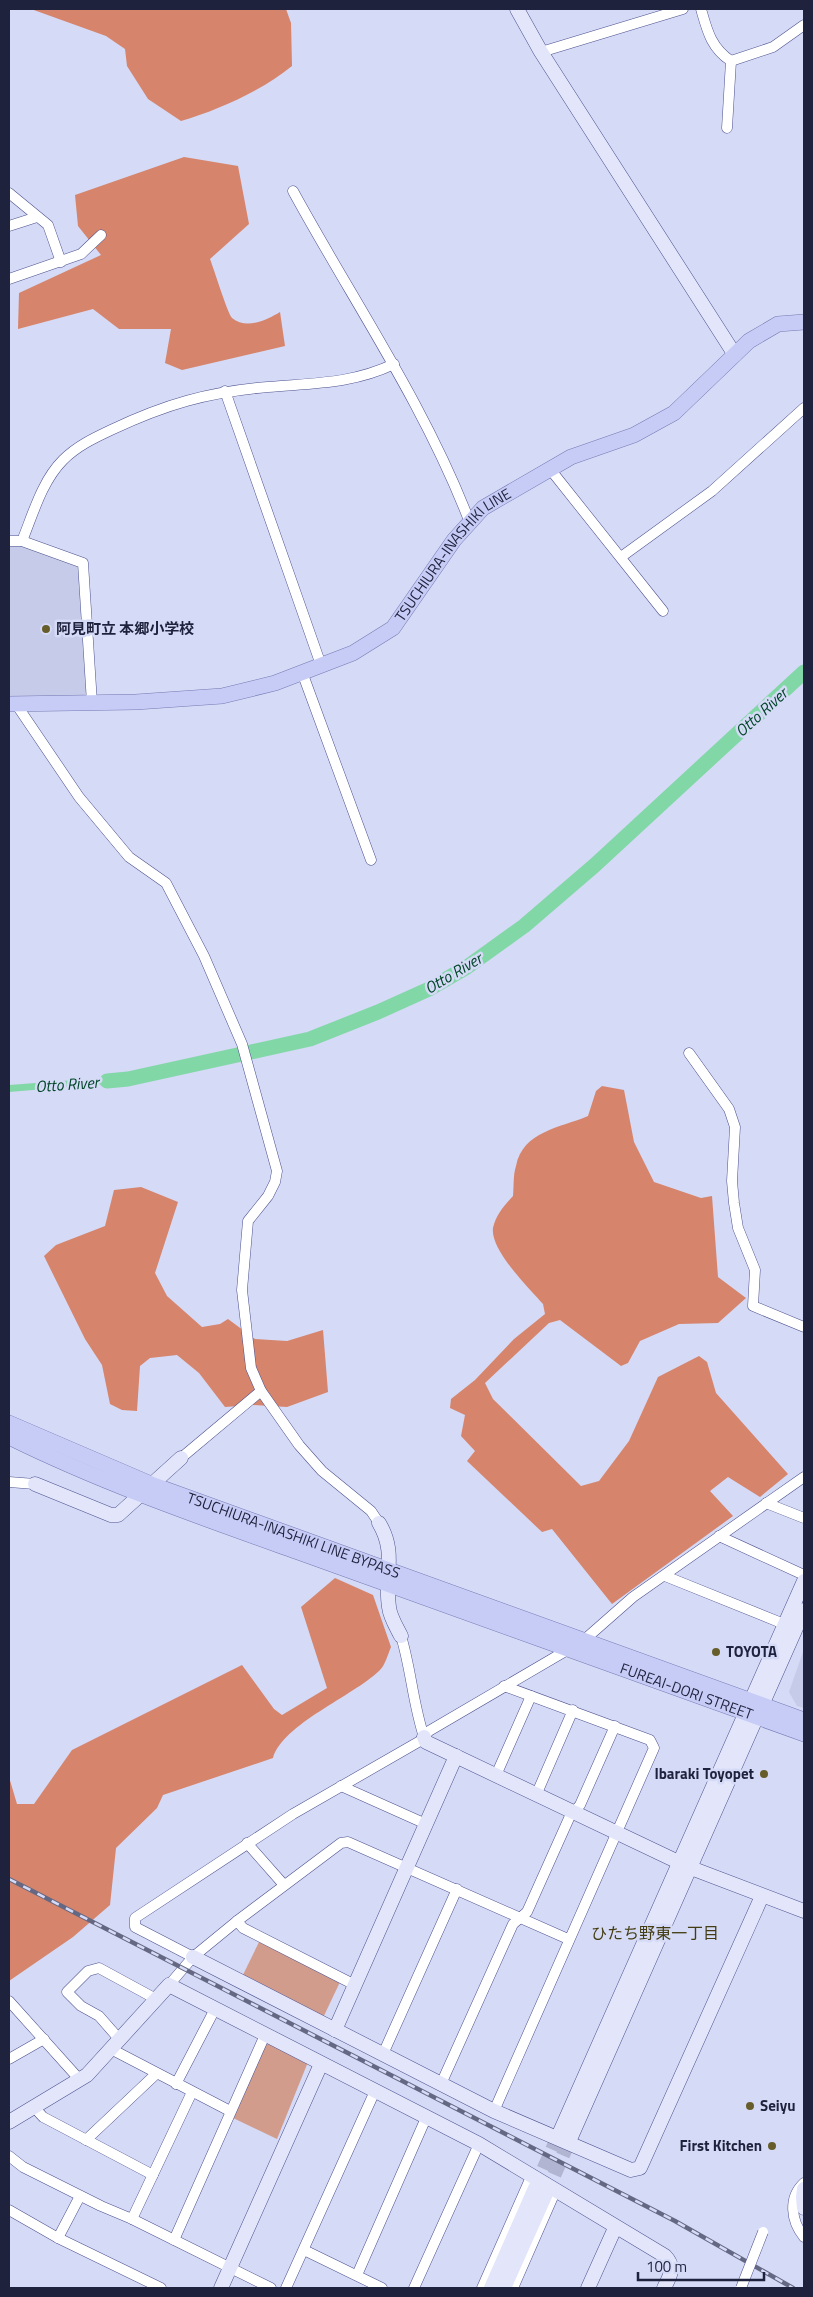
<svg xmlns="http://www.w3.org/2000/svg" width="813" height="2297" font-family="'Titillium Web','Noto Sans JP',sans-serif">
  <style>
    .built { fill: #c6cbea }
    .green { fill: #d19c8c }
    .forest { fill: #d6846b }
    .water { fill: #82d7a7 }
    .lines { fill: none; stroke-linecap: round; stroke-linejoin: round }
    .river { stroke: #82d7a7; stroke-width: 15 }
    .secondary-tunnel { stroke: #b1b5d1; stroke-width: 14; stroke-dasharray: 14 7; stroke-linecap: butt }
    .street-casing { stroke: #4c518e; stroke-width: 11 }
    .secondary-casing { stroke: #4c518e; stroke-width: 15 }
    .primary-casing { stroke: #747ab2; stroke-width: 16 }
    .street { stroke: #fff; stroke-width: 10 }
    .secondary { stroke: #e3e6fb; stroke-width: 14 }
    .primary { stroke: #c7ccf7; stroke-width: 15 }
    .rail-casing { stroke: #656883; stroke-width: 4.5 }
    .rail { stroke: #d5daf6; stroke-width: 2.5; stroke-dasharray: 8; stroke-linecap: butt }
    .street-bridge-casing { stroke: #4c518e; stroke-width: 11; stroke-linecap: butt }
    .street-bridge { stroke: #fff; stroke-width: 10 }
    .poi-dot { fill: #675d2a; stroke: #d5daf6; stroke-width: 2 }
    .labels { text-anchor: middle; stroke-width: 5; stroke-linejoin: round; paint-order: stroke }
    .street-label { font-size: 15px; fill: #1f223c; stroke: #d5daf6 }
    .poi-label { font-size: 15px; font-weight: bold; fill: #1f223c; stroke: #d5daf6; text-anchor: start }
    .water-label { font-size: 16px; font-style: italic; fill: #004628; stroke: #d5daf6 }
    .neighbourhood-label { font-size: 16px; fill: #443c13; stroke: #d5daf6 }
  </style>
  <rect width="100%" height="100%" fill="#d5daf6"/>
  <g class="built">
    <polygon points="22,545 78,567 87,692 83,696 9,699 9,546"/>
    <polygon points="804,1649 804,1708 797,1706 789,1692"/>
  </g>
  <g class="green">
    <polygon points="259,1942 340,1982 322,2020 241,1979"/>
    <polygon points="267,2042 308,2062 277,2139 231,2117"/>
  </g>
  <g class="forest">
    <path d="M31 9H286L291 23 292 66C263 90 218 110 181 121L148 99 127 66 125 49 106 36Z"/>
    <path d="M184 157 238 166 249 224 210 259C214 269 227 312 232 318 246 330 267 320 280 312L285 346 182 370 165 363 171 329H119L93 309 18 329 19 293 101 255 78 226 75 195Z"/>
    <path d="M602 1086 624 1090 634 1142 654 1182 701 1198 712 1196 718 1277 746 1298 718 1323 679 1324 640 1341 628 1363 621 1366 560 1320 549 1323 485 1383 493 1399 581 1486 599 1481 629 1441 658 1377 699 1356 707 1362 716 1393 788 1474 760 1497 728 1477 710 1491 733 1516 612 1604 552 1529 542 1532 467 1461 475 1451 461 1436 465 1415 450 1408 451 1399 475 1380 514 1339 545 1314 543 1304C529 1288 490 1250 493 1228 496 1215 504 1206 513 1196 514 1186 513 1175 516 1166 523 1131 560 1128 588 1116L596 1091Z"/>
    <polygon points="141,1187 178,1202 155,1273 167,1296 202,1327 220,1324 228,1319 255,1339 287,1341 323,1330 328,1392 287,1407 253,1405 225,1407 199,1373 177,1355 150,1358 140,1366 137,1411 122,1410 110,1404 102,1365 85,1339 44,1256 56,1245 105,1226 114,1190"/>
    <path d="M335 1578 373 1595 391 1647C388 1654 385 1666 379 1671 353 1696 283 1724 273 1758L163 1795 157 1808 116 1848 110 1905 73 1937 9 1981V1777L17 1804H34L72 1750 242 1665 274 1709 282 1715 327 1688 301 1607Z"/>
  </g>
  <polygon class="water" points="127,1076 128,1082 9,1092 9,1085"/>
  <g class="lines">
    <polyline class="river" points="107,1081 128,1079 310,1039 378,1012 429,989 467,967 524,926 595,865 804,672"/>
    <g class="secondary-tunnel">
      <polyline points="535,2188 560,2132"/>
      <polyline points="546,2194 571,2137"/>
    </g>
    <defs>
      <g id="street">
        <path d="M701 9C707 30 711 48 731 61"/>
        <polyline points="541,52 683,9"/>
        <polyline points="731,61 773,47 804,25"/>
        <polyline points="727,128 731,61"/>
        <path d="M293 191C353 301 425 405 470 523"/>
        <polyline points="9,193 48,225 61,262"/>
        <polyline points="9,226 37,217"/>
        <polyline points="9,279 81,254 101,235"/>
        <polyline points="225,391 321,665"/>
        <polyline points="550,469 663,611"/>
        <polyline points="9,541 22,541 83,563 92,703"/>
        <path d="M22 541C33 514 42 481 63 460 77 446 94 438 111 430 166 404 208 392 268 387 313 383 352 384 394 364"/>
        <polyline points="621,557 712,491 804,408"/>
        <polyline points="302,672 371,860"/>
        <polyline points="16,704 79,797 129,857 166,883 204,956 242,1044 277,1171 275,1182 268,1196 248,1221 242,1290 251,1368 261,1391 299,1445 322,1471 371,1511 379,1523"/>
        <polyline points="689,1053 729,1109 735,1127 732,1181 734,1203 738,1228 755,1270 753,1306 804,1327"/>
        <polyline points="181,1458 261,1391"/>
        <polyline points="9,1482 35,1484"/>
        <polyline points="766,1503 804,1518"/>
        <polyline points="719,1536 804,1575"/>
        <polyline points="665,1576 784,1624"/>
        <path d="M401 1636C411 1669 413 1704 424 1737"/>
        <polyline points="583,1641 633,1597 804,1477"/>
        <polyline points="497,1773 531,1696"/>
        <polyline points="341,1786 426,1824"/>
        <polyline points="537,1793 573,1710"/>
        <polyline points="247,1843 284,1885"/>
        <polyline points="237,1921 243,1928 355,1985"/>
        <polyline points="193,1957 135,1927 135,1918 293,1814 420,1741 429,1731 569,1649"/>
        <polyline points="169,1985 193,1957 237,1921 341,1843 348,1842 568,1939"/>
        <polyline points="9,2001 80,2080"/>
        <polyline points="120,2040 99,2016 81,2006 67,1992 88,1971 99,1968 156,1999"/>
        <polyline points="111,2049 230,2111"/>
        <polyline points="383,2054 457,1889"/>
        <polyline points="9,2059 44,2039"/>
        <polyline points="176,2084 215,2009"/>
        <polyline points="441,2084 513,1924 527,1912 570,1816 580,1805 615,1726"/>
        <polyline points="34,2107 43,2117 153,2175"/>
        <polyline points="494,2111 654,1748 650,1740 504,1686"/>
        <polyline points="86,2140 156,2074"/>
        <polyline points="9,2156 23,2167 101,2206 132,2219 271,2288"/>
        <path d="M804 2183C788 2198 791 2221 804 2237"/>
        <polyline points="9,2210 58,2238 161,2288"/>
        <polyline points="132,2219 192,2092"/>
        <polyline points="58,2238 80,2196"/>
        <polyline points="174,2240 265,2035"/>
        <polyline points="304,2250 382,2288"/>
        <polyline points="357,2275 426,2118"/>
        <polyline points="286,2288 375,2091"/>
        <polyline points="414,2288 479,2144"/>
        <polyline points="482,2288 531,2177"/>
        <polyline points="513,2288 555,2192"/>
      </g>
      <g id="secondary">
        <polyline points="517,9 541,52 735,355"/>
        <polyline points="35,1484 111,1515 118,1515 181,1458"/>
        <path d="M379 1523C397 1553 384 1575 389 1607 390 1617 396 1626 401 1636"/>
        <polyline points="424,1737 426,1742 691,1868 804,1911"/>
        <polyline points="193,1957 494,2111 631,2170 640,2168 762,1896"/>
        <polyline points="335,2030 456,1756"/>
        <path d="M9 2122 87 2075 169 1985 479 2144 665 2256C676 2267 670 2276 664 2288"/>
        <polyline points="560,2132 804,1581"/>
        <polyline points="571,2137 804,1610"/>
        <polyline points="804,2189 803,2197 804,2208"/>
        <polyline points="221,2288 321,2064"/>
        <polyline points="491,2288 535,2188"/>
        <polyline points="504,2288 546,2194"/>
        <polyline points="588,2288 615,2228"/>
      </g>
      <g id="primary">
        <path id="s1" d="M9 704 136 702 222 696 275 683 353 653 393 628 454 540 483 508 571 457 634 435 674 413 749 341 778 324 804 322"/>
        <path id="s2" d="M9 1423 151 1484 804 1720"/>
        <path id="s3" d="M9 1437C102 1483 200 1517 298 1552 466 1614 636 1672 804 1734"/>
      </g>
    </defs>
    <use href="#street" class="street-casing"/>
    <use href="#secondary" class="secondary-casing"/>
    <use href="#primary" class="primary-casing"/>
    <use href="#street" class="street"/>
    <use href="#secondary" class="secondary"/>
    <use href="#primary" class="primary"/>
    <defs>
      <polyline id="rail" points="9,1879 675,2221 793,2288"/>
    </defs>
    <use href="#rail" class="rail-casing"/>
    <use href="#rail" class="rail"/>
    <defs>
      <polyline id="street-bridge" points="741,2288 763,2232"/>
    </defs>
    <use href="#street-bridge" class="street-bridge-casing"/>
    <use href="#street-bridge" class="street-bridge"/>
  </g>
  <g class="poi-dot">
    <circle cx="46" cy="629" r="5"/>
    <circle cx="716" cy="1652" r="5"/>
    <circle cx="764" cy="1774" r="5"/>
    <circle cx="750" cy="2106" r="5"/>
    <circle cx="772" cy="2146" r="5"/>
  </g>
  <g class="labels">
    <g class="street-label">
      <text dy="5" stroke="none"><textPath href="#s1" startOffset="494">TSUCHIURA-INASHIKI LINE</textPath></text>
      <text dy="5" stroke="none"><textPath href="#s2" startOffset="306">TSUCHIURA-INASHIKI LINE BYPASS</textPath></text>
      <text dy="5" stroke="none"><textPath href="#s3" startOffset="724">FUREAI-DORI STREET</textPath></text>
    </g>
    <g class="poi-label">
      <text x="56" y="634">阿見町立 本郷小学校</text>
      <text x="726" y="1657">TOYOTA</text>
      <text x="754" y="1779" text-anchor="end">Ibaraki Toyopet</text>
      <text x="760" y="2111">Seiyu</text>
      <text x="762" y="2151" text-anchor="end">First Kitchen</text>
    </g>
    <g class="water-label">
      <text transform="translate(761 712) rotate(-42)" y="6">Otto River</text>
      <text transform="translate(453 973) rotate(-31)" y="6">Otto River</text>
      <text transform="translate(67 1084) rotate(-4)" y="6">Otto River</text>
    </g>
    <g class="neighbourhood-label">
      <text x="655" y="1939">ひたち野東一丁目</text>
    </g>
  </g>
  <rect width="813" height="2297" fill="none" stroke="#1f223c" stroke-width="20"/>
  <path d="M638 2272v8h126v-8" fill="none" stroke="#1f223c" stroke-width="2.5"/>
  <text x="646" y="2272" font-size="15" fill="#1f223c" stroke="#d5daf6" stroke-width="4" paint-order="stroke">100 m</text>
</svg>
